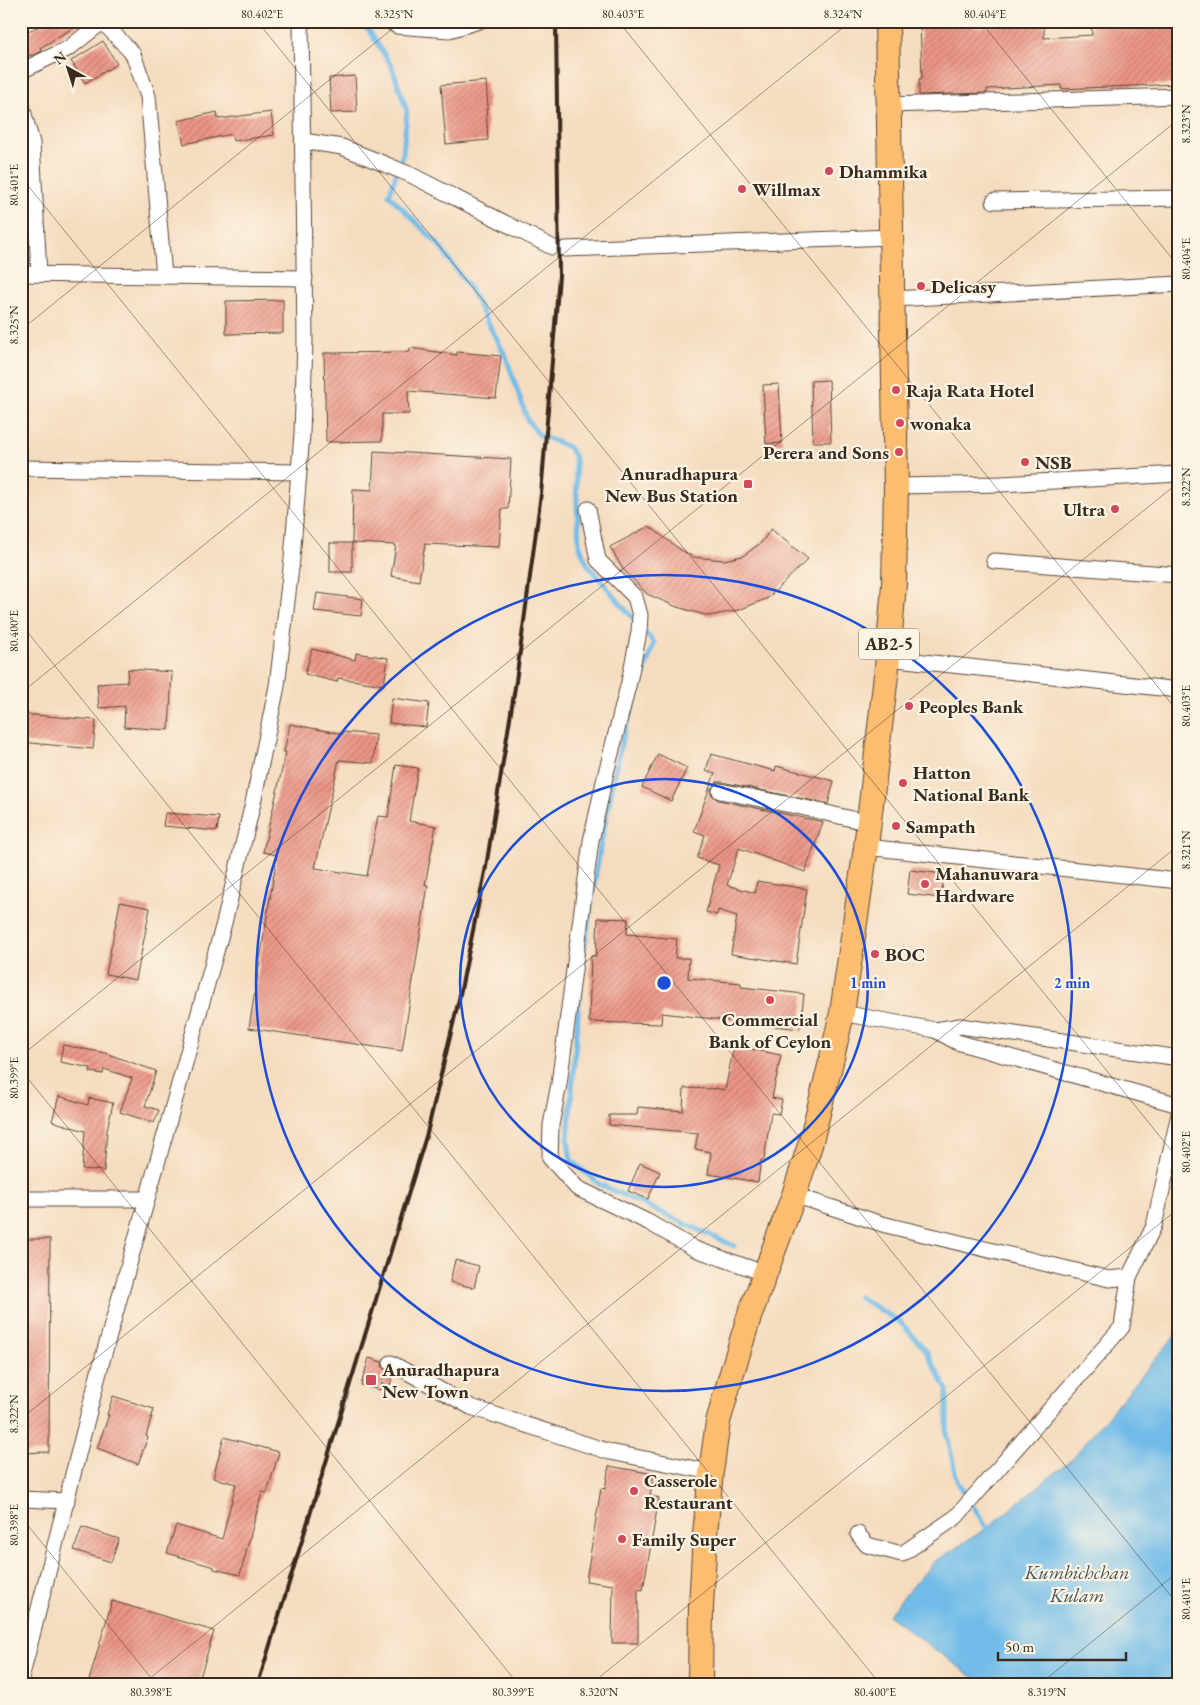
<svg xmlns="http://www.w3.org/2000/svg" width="1200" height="1705" font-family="'EB Garamond',serif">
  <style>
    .water { fill: #6fbbe8; stroke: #557283 }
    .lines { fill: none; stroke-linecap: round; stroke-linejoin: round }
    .stream { stroke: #6fbbe8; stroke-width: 5 }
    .building { fill: url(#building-hatch) }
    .minor-casing { stroke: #574536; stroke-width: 17 }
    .primary-casing { stroke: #574536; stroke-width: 26 }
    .minor { stroke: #fff; stroke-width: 15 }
    .primary { stroke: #fcbd6f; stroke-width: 24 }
    .rail { stroke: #3b2a1e; stroke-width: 4 }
    .ticks { fill: none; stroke: #3b2a1e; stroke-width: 1; stroke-opacity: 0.45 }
    .ring { fill: none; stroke: #1d4ed8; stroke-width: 2.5 }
    .poi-dot { fill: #d1495b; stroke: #fcf5e5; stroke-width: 2 }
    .labels { text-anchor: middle; stroke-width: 4.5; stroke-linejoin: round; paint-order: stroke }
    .shield { fill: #fcf5e5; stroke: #75675a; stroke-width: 1 }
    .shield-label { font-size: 18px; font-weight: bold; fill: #3b2a1e }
    .poi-label { font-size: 19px; font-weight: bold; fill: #3b2a1e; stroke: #fcf5e5; text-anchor: start }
    .water-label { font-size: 20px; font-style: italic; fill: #4b565b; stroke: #fcf5e5 }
    .centre { fill: #1d4ed8; stroke: #fcf5e5; stroke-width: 2.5 }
    .ring-label { font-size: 15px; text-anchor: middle; font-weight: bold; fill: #1d4ed8; stroke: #fcf5e5; stroke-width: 4.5; stroke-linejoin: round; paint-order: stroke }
    .neatline { fill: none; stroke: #3b2a1e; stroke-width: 2 }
    .ticks-label { font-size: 12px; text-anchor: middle; fill: #3b2a1e }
  </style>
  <defs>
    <pattern id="building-hatch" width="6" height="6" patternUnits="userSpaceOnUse" patternTransform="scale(1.25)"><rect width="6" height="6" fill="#ec9586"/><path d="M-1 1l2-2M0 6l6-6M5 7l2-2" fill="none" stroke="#c07a6d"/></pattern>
  </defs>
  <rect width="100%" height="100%" fill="#fcf5e5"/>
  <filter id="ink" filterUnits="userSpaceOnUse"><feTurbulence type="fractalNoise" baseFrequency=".02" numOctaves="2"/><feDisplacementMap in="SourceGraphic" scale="10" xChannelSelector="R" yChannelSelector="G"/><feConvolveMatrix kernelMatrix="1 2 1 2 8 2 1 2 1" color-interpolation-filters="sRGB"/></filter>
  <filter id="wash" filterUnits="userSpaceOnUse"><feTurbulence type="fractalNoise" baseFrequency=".0096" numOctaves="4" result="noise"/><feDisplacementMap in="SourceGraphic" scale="20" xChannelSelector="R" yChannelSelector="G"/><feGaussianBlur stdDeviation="1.12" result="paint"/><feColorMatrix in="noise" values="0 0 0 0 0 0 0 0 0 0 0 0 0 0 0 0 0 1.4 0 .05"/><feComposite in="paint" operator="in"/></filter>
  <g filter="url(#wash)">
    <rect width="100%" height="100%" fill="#f5dcbf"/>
    <polygon class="water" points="1179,1325 1179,1684 982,1684 888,1615 934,1562 987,1528 1071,1460 1174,1337"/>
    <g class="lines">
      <g class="stream">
        <polyline points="355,21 368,29 392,67 407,111 403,154 389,195 438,244 470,289 506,357 528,421 539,435 569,447 575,458 579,544 587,564 636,622"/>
        <polyline points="642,629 654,643 622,739 601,842 582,961 568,1140 571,1160 599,1184 734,1246"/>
        <polyline points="859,1297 900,1322 925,1349 947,1390 947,1435 957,1481 987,1528"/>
      </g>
    </g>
    <g id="blocks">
      <g class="building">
        <polygon points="52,21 84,21 40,48 42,51 33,55 23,56 21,34"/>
        <polygon points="920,21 974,21 974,27 1044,23 1044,38 1092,35 1091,21 1179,21 1179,84 1061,89 1061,85 987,89 987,93 919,95 919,79 922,79"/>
        <polygon points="103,41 117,64 85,83 71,61"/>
        <polygon points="355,76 357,112 331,113 329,78"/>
        <polygon points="486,81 488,108 486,109 488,140 446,144 441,85"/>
        <polygon points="217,112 218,119 271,112 274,135 233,141 232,134 184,144 178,121"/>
        <polygon points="283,300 283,333 226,334 226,301"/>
        <polygon points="410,348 457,355 457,352 501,356 496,398 408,391 409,414 382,414 382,441 326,442 324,353 410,352"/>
        <polygon points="829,380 831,442 813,442 811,381"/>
        <polygon points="779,384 782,443 766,444 763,385"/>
        <polygon points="374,451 511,459 508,509 502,509 499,547 425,544 419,581 391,576 396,545 352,543 353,489 372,490"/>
        <polygon points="649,526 678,548 693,557 724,560 743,556 762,542 771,529 808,559 768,598 739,610 709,616 677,607 647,594 623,569 610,547"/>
        <rect x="330" y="543" width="22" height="29"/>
        <polygon points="317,593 363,599 361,616 314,611"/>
        <polygon points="312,649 355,660 356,653 388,658 384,685 338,678 337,682 305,674"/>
        <polygon points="128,669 172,672 169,730 124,727 125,706 99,708 97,684 127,682"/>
        <polygon points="392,698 429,703 426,727 389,723"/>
        <polygon points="21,714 96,720 93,749 21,742"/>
        <polygon points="290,724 343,734 343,732 376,735 373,763 339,760 315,868 367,876 378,816 388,817 396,765 418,768 409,821 436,826 425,885 428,885 402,1051 249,1028 277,855 263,852 286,752 284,752"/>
        <polygon points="658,754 687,768 671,801 642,787"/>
        <polygon points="711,754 775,771 776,766 834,781 828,804 722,782 717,782 711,789 711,794 718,800 823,822 805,872 739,848 727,885 755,893 757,881 807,889 796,964 731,954 737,916 718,910 717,915 706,912 719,865 697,858 705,835 694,831 715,773 706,771"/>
        <polygon points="165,813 219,817 217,831 163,826"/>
        <polygon points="910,870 944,874 941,898 907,894"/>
        <polygon points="120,902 150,908 136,980 106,974"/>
        <polygon points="598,918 628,919 627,934 677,939 675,958 689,958 688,978 741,983 741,987 804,994 800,1029 662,1013 661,1024 589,1022 591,956 596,956"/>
        <polygon points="63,1045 105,1053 156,1071 145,1106 159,1110 154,1123 120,1112 132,1078 104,1069 103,1074 90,1072 91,1068 60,1062"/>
        <polygon points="734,1046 781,1055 772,1098 782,1100 779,1114 771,1113 764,1160 761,1160 758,1182 708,1174 711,1152 695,1149 698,1133 609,1125 609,1115 637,1115 638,1107 683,1111 684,1088 714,1089 714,1088 725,1090"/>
        <polygon points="59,1096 88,1105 89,1098 113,1103 107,1130 104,1171 82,1169 85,1131 52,1121"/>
        <polygon points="640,1163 660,1172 648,1199 628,1191"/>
        <polygon points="21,1239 50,1239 49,1452 21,1453"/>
        <polygon points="455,1260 479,1266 474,1288 450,1282"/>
        <polygon points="369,1358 382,1362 383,1368 393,1375 390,1385 382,1383 380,1390 361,1385"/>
        <polygon points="113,1396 154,1409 146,1436 148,1437 138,1464 97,1448 109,1415 107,1415"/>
        <polygon points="224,1437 279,1452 267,1493 262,1492 240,1575 214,1569 214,1567 167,1553 176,1525 222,1539 236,1484 213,1478"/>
        <polygon points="609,1466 654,1474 650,1496 659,1498 643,1590 638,1589 638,1643 612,1643 613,1585 586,1581 601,1488 605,1489"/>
        <polygon points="82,1527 119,1539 111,1562 74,1550"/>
        <polygon points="112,1601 214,1631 198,1684 88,1684"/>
      </g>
    </g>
  </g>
  <g filter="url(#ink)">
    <use href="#blocks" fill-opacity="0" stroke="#574536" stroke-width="1"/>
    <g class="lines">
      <defs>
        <g id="minor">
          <polyline points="102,21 133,54 148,96 164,276"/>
          <polyline points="389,21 397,26 449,30 479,21"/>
          <polyline points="21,71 69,48 102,22"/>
          <polyline points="21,103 32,143 39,274"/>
          <polyline points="889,105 1179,96"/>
          <polyline points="303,141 342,147 382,163 411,175 552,247"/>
          <polyline points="994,201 1179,198"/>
          <polyline points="565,249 891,237"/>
          <polyline points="21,274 305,278"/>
          <polyline points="893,299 1179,284"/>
          <polyline points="21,468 299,472"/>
          <polyline points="896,486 1001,484 1179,474"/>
          <polyline points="588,509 598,560 635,597 640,615 639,632 629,682 605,777 591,841 559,1084 551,1125 550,1158 577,1188 648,1222 695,1249 764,1273"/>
          <polyline points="994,561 1179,575"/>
          <polyline points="888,658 1179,690"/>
          <polyline points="720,791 801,807 869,823"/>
          <polyline points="866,847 1179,881"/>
          <polyline points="842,1013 935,1030 957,1042 1179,1105"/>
          <polyline points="935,1030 960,1026 1179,1058"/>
          <polyline points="794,1195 882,1224 1109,1279 1129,1277 1154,1226 1179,1114"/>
          <polyline points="21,1199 147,1199"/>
          <polyline points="391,1363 471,1407 610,1452 711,1472"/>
          <polyline points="21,1499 67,1501"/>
          <polyline points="858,1534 867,1545 902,1554 956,1517 1122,1327 1129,1277"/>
          <polyline points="21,1679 100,1368 224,923 253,803 277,686 292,559 302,434 305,340 301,21"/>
        </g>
        <polyline id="primary" points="700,1684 701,1607 705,1534 711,1472 718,1422 731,1376 749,1317 794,1195 810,1145 831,1062 842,1013 866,847 888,658 894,584 896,486 887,21"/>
      </defs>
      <use href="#minor" class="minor-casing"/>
      <use href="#primary" class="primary-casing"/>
      <use href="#minor" class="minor"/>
      <use href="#primary" class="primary"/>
      <polyline class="rail" points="258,1684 427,1133 459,999 486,867 516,681 541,494 559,276 556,21"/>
    </g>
  </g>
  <path class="ticks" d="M257 21 1179 1160M618 21 1179 713M980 21 1179 267M21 177 1179 1606M21 330 402 21M21 624 880 1684M21 693 851 21M21 1056 1179 119M21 1070 518 1684M21 1419 1179 482M21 1517 156 1684M143 1684 1179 845M591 1684 1179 1208M1040 1684 1179 1571"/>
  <g class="ring">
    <circle cx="664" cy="983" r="204"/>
    <circle cx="664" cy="983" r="408"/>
  </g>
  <g class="poi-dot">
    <circle cx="829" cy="171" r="5"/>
    <circle cx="742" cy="189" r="5"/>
    <circle cx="921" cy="286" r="5"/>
    <circle cx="896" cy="390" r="5"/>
    <circle cx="900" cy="423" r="5"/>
    <circle cx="899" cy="452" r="5"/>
    <circle cx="1025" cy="462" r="5"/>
    <rect x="743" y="479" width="10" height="10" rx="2.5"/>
    <circle cx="1115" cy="509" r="5"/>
    <circle cx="909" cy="706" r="5"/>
    <circle cx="903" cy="783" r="5"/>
    <circle cx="896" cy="826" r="5"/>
    <circle cx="925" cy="884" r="5"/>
    <circle cx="875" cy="954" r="5"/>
    <circle cx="770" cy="1000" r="5"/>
    <rect x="365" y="1374" width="12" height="12" rx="2.5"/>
    <circle cx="634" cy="1491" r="5"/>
    <circle cx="622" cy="1539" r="5"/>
  </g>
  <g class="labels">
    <rect class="shield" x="859" y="628.5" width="60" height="31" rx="4"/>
    <g class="shield-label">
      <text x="889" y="650">AB2-5</text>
    </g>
    <g class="poi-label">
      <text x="839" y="178">Dhammika</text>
      <text x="752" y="196">Willmax</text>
      <text x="931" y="293">Delicasy</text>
      <text x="906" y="397">Raja Rata Hotel</text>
      <text x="910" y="430">wonaka</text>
      <text x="889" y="459" text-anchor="end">Perera and Sons</text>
      <text x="1035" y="469">NSB</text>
      <text x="738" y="480" text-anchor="end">Anuradhapura<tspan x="738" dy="22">New Bus Station</tspan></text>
      <text x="1105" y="516" text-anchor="end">Ultra</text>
      <text x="919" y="713">Peoples Bank</text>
      <text x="913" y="779">Hatton<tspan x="913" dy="22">National Bank</tspan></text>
      <text x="906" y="833">Sampath</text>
      <text x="935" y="880">Mahanuwara<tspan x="935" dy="22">Hardware</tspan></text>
      <text x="885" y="961">BOC</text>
      <text x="770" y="1026" text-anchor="middle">Commercial<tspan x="770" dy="22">Bank of Ceylon</tspan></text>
      <text x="382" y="1376">Anuradhapura<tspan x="382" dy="22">New Town</tspan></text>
      <text x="644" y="1487">Casserole<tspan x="644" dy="22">Restaurant</tspan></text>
      <text x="632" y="1546">Family Super</text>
    </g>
    <g class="water-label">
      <text x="1077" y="1579">Kumbichchan<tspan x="1077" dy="23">Kulam</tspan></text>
    </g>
  </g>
  <circle cx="664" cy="983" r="8" class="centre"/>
  <g class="ring-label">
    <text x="868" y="988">1 min</text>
    <text x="1072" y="988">2 min</text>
  </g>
  <rect width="1200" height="1705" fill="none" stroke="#fcf5e5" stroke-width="55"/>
  <g transform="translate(68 68) rotate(321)" stroke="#fcf5e5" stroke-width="4" paint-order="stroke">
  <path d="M0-4L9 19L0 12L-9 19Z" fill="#3b2a1e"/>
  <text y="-8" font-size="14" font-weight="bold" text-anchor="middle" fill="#3b2a1e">N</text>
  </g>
  <path d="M998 1652v8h128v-8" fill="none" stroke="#3b2a1e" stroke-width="2.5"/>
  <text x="1005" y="1652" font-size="15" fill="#3b2a1e" stroke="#fcf5e5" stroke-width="4" paint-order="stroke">50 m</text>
  <rect x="28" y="28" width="1144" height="1650" class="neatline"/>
  <g class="ticks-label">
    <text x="262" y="18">80.402°E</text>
    <text x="394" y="18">8.325°N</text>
    <text x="623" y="18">80.403°E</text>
    <text x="843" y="18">8.324°N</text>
    <text x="985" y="18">80.404°E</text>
    <text transform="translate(1186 124) rotate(-90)" y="4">8.323°N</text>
    <text transform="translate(14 185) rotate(-90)" y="4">80.401°E</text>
    <text transform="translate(1186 259) rotate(-90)" y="4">80.404°E</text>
    <text transform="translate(14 325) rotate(-90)" y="4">8.325°N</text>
    <text transform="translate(1186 487) rotate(-90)" y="4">8.322°N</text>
    <text transform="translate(14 631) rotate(-90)" y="4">80.400°E</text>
    <text transform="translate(1186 706) rotate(-90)" y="4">80.403°E</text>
    <text transform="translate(1186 850) rotate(-90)" y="4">8.321°N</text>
    <text transform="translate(14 1078) rotate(-90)" y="4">80.399°E</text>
    <text transform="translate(1186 1152) rotate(-90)" y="4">80.402°E</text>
    <text transform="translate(14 1414) rotate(-90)" y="4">8.322°N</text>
    <text transform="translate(14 1525) rotate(-90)" y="4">80.398°E</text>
    <text transform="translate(1186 1599) rotate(-90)" y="4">80.401°E</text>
    <text x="151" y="1696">80.398°E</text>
    <text x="513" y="1696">80.399°E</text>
    <text x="599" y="1696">8.320°N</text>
    <text x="875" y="1696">80.400°E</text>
    <text x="1047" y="1696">8.319°N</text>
  </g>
</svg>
